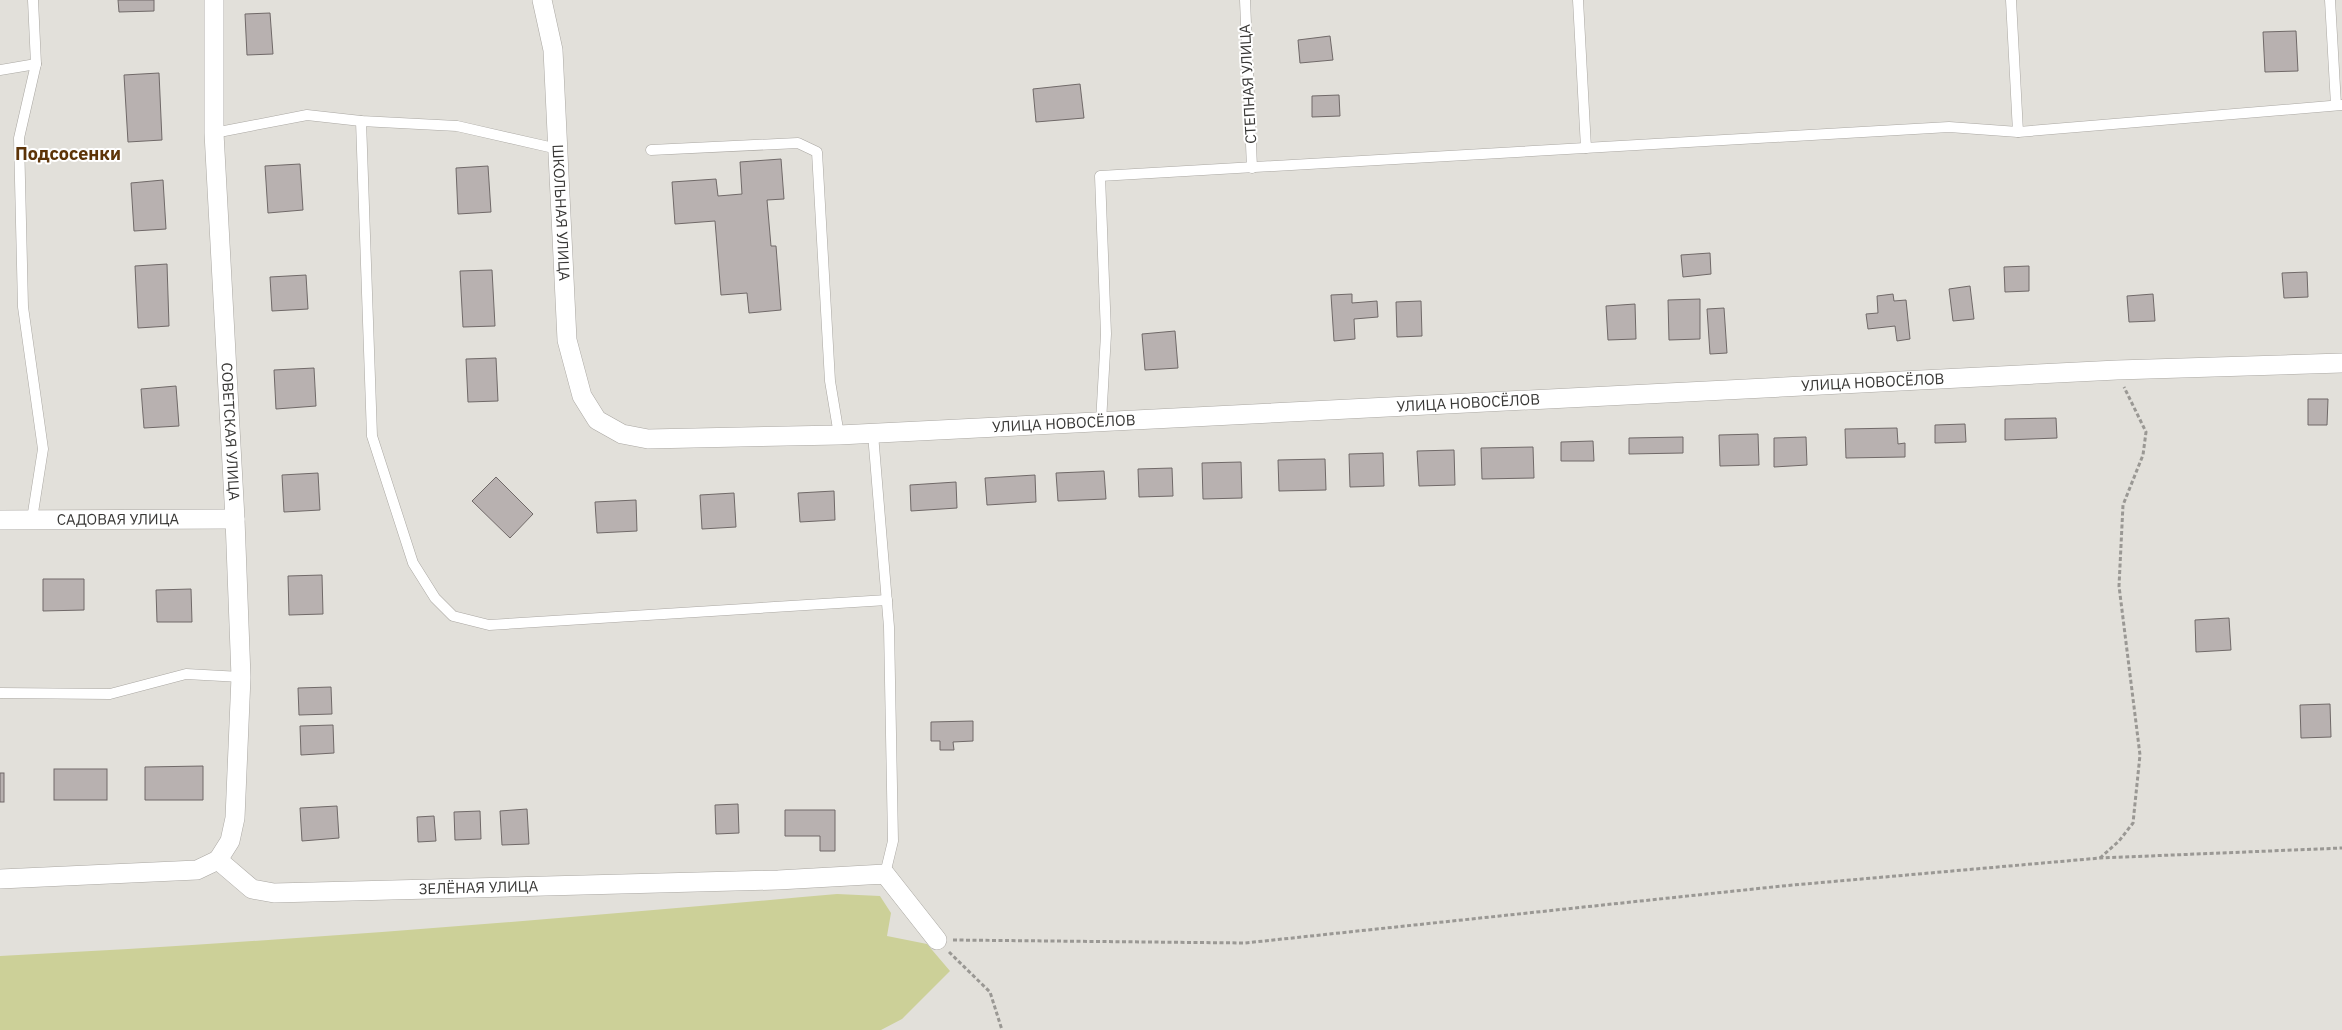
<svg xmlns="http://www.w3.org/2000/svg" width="2342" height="1030" font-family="'IBM Plex Sans',sans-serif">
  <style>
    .green { fill: #ccd098 }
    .building { fill: #b8b1b0; stroke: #706968 }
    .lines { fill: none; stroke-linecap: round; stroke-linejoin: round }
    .lane-casing { stroke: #aaa7a2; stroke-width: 11 }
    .street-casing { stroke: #aaa7a2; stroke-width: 20 }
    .path { stroke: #9a9894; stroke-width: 3; stroke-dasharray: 4 2.5; stroke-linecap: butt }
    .lane { stroke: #fff; stroke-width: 10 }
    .street { stroke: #fff; stroke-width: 19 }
    .labels { text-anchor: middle; stroke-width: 4; stroke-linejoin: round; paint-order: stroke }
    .street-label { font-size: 15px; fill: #383735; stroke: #fff }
    .quarter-label { font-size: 18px; font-weight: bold; fill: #5d3408; stroke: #fff }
  </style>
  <rect width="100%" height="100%" fill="#e2e0da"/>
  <path class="green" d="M837 894 880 896 891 913 887 936 927 944 950 971 902 1019 881 1030H0V956C280 942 558 919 837 894Z"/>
  <g class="building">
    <polygon points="118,0 154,0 154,11 119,12"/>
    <polygon points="270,13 273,54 247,55 245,14"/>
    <polygon points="2296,31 2298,71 2265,72 2263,32"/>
    <polygon points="1330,36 1333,60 1300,63 1298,40"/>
    <polygon points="159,73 162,140 128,142 124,75"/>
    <polygon points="1080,84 1084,118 1036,122 1033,89"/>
    <polygon points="1339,95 1340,116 1312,117 1312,96"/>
    <polygon points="781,159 784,199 767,200 771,246 776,246 781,310 749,313 747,293 721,295 715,221 675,224 672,182 716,179 718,196 742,194 740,162"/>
    <polygon points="300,164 303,210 268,213 265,166"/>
    <polygon points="488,166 491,212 458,214 456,168"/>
    <polygon points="163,180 166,229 134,231 131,183"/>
    <polygon points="1710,253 1711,274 1683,277 1681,255"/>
    <polygon points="167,264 169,326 138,328 135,266"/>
    <polygon points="2029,266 2029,291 2005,292 2004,267"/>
    <polygon points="492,270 495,326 463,327 460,271"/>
    <polygon points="2307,272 2308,297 2284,298 2282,273"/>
    <polygon points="306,275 308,309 272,311 270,277"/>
    <polygon points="1970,286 1974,319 1953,321 1949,289"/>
    <polygon points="1352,294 1352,303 1377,301 1378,317 1354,319 1355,339 1334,341 1331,295"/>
    <polygon points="1893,294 1894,301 1906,300 1910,339 1897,341 1895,326 1868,329 1866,314 1878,313 1877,296"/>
    <polygon points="2153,294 2155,321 2129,322 2127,296"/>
    <polygon points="1700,299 1700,339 1669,340 1668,300"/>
    <polygon points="1421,301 1422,336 1397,337 1396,302"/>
    <polygon points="1635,304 1636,339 1608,340 1606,306"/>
    <polygon points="1724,308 1727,353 1710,354 1707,309"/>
    <polygon points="1175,331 1178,368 1145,370 1142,334"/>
    <polygon points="496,358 498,401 468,402 466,359"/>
    <polygon points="314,368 316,406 276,409 274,370"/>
    <polygon points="176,386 179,426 144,428 141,389"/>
    <polygon points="2308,399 2328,399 2327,425 2308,425"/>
    <polygon points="2056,418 2057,438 2005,440 2005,419"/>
    <polygon points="1965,424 1966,442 1935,443 1935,425"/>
    <polygon points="1897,428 1898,444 1905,443 1905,457 1846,458 1845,429"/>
    <polygon points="1758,434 1759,465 1720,466 1719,435"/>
    <polygon points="1683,437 1683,453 1629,454 1629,438"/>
    <polygon points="1806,437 1807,465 1774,467 1774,438"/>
    <polygon points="1593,441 1594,461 1561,461 1561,442"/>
    <polygon points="1533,447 1534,478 1482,479 1481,448"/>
    <polygon points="1454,450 1455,485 1419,486 1417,451"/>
    <polygon points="1383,453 1384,486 1350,487 1349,454"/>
    <polygon points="1325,459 1326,490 1279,491 1278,460"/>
    <polygon points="1241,462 1242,498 1203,499 1202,463"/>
    <polygon points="1172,468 1173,496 1139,497 1138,469"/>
    <polygon points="1104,471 1106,499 1058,501 1056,473"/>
    <polygon points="318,473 320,510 284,512 282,475"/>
    <polygon points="1035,475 1036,502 987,505 985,478"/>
    <polygon points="496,477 533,514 510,538 472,501"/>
    <polygon points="956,482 957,508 911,511 910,485"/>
    <polygon points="834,491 835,520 800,522 798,493"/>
    <polygon points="734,493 736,527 702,529 700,495"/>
    <polygon points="636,500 637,531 597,533 595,502"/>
    <polygon points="322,575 323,614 289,615 288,576"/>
    <polygon points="43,579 84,579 84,610 43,611"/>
    <polygon points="191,589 192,622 157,622 156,590"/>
    <polygon points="2229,618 2231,650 2196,652 2195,620"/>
    <polygon points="331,687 332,714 299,715 298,688"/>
    <polygon points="2330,704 2331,737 2301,738 2300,705"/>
    <polygon points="973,721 973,741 953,742 954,750 940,750 940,741 931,741 931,722"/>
    <polygon points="333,725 334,753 301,755 300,726"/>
    <polygon points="203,766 203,800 145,800 145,767"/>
    <rect x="54" y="769" width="53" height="31"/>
    <rect x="0" y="773" width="4" height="29"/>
    <polygon points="738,804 739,833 716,834 715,805"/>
    <polygon points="337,806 339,838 302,841 300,808"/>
    <polygon points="527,809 529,844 502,845 500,811"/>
    <polygon points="785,810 835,810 835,851 820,851 820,836 785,836"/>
    <polygon points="480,811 481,839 455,840 454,812"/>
    <polygon points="434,816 436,841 418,842 417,817"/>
  </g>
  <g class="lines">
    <defs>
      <g id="lane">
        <polyline points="1245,0 1252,168"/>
        <polyline points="1578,0 1586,148"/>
        <polyline points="2011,0 2018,132"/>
        <polyline points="2330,0 2336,105"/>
        <polyline points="0,70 36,64"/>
        <polyline points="361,121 372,436 413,563 435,598 453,616 489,625 887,600"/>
        <polyline points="214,133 307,115 361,121 457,126 558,149"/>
        <polyline points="651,150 798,143 817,152 830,381 839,435"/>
        <polyline points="1101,422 1106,334 1100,176 1949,127 2018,132 2342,105"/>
        <polyline points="873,434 889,627 893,841 885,874"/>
        <polyline points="32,519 43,449 23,307 19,138 36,64 33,0"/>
        <polyline points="0,693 110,694 186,674 241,677"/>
      </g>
      <g id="street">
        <path id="s1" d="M214 0V133L235 519 241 677 235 818 230 841 218 860"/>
        <path id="s2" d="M542 0 553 50 567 340 582 396 597 420 622 434 648 439 839 435 2117 370 2342 363"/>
        <path id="s3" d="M0 520 235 519"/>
        <path id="s4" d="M0 879 197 870 218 860 252 889 274 893 778 880 885 874 937 940"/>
      </g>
    </defs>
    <use href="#lane" class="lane-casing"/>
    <use href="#street" class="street-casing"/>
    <g class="path">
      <polyline points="2100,858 2119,841 2133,823 2140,755 2119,586 2123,505 2143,455 2146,432 2124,387"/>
      <polyline points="953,940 1245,943 1782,886 2100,858 2342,848"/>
      <polyline points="949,952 990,992 1002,1030"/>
    </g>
    <use href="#lane" class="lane"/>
    <use href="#street" class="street"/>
  </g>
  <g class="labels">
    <g class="street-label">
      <text transform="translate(1248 84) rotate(-93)" y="5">СТЕПНАЯ УЛИЦА</text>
      <text dy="5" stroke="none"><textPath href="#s2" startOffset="214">ШКОЛЬНАЯ УЛИЦА</textPath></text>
      <text dy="5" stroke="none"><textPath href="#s2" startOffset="1709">УЛИЦА НОВОСЁЛОВ</textPath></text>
      <text dy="5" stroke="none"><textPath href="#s2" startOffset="1304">УЛИЦА НОВОСЁЛОВ</textPath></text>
      <text dy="5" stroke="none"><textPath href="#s2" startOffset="899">УЛИЦА НОВОСЁЛОВ</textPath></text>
      <text dy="5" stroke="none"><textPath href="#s1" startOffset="432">СОВЕТСКАЯ УЛИЦА</textPath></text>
      <text dy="5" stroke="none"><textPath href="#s3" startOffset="118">САДОВАЯ УЛИЦА</textPath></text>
      <text dy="5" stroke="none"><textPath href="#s4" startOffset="492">ЗЕЛЁНАЯ УЛИЦА</textPath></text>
    </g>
    <g class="quarter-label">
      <text x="68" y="160">Подсосенки</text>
    </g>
  </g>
</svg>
